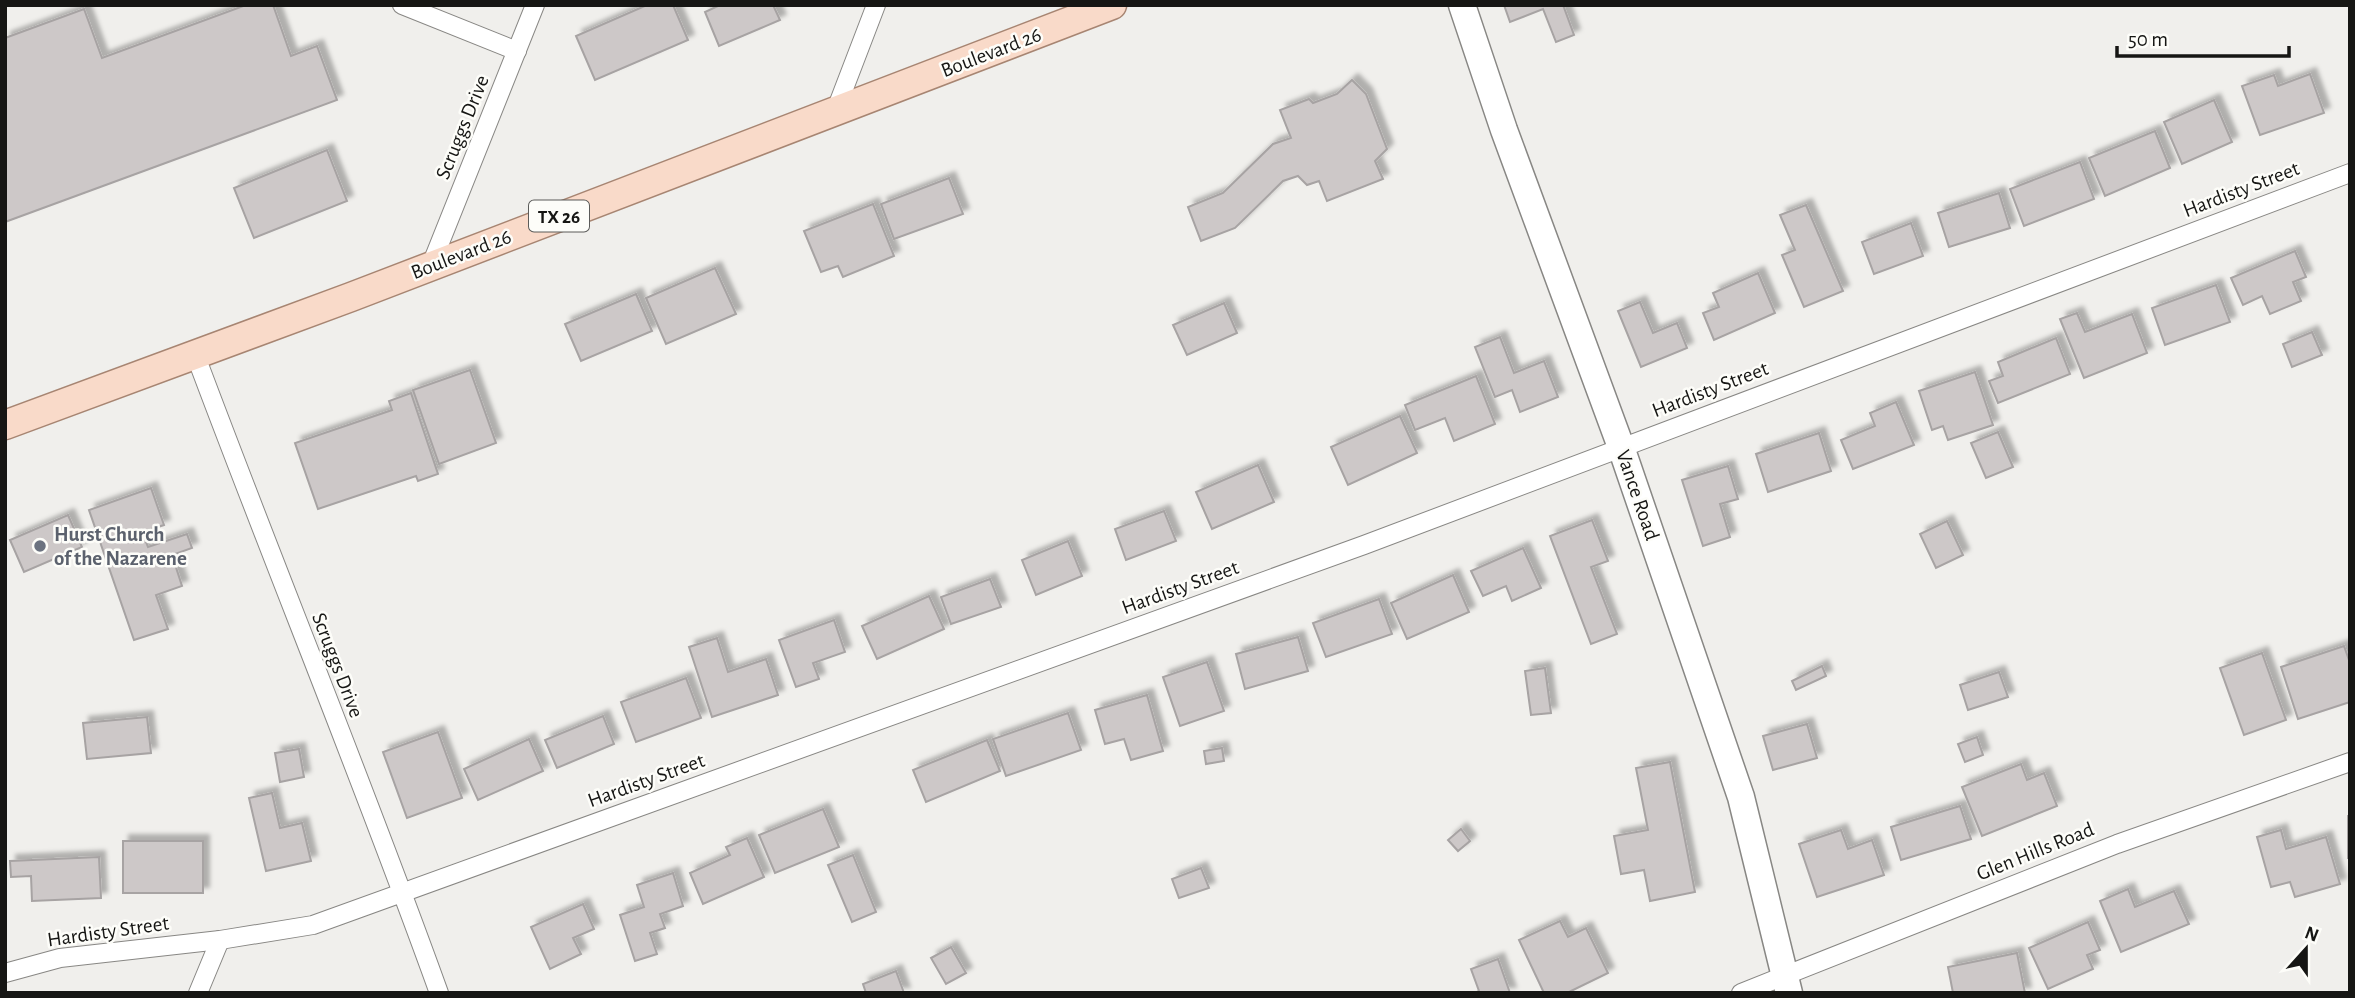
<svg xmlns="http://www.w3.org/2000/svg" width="2355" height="998" font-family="'Alegreya Sans',sans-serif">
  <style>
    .building { fill: #cdc8c8; stroke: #a7a3a3; stroke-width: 2; filter: url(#shadow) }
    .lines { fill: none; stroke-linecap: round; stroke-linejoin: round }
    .street-casing { stroke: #888784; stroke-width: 20 }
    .secondary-casing { stroke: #888784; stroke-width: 29 }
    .primary-casing { stroke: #a78572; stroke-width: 31 }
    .street { stroke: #fff; stroke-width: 18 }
    .secondary { stroke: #fff; stroke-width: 26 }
    .primary { stroke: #f9dac9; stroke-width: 28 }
    .worship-dot { fill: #6b7280; stroke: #fdfdf9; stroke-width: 2.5 }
    .labels { text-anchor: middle; stroke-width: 5; stroke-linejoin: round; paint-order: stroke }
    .shield { fill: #fdfdf9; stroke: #5b5b59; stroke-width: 2 }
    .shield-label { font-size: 19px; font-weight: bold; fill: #161614 }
    .street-label { font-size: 21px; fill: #161614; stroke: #fdfdf9 }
    .worship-label { font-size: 21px; font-weight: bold; fill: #5b616d; stroke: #fdfdf9; text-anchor: start }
  </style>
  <defs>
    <filter id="shadow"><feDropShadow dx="6" dy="-6" stdDeviation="2" flood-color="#0004"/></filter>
  </defs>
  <rect width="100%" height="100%" fill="#f0efec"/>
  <g class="building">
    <polygon points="246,5 273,5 291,56 317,46 337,100 5,222 5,38 84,9 102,58"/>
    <polygon points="647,5 673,5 688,40 595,80 576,36"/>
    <polygon points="720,5 773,5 780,20 719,46 705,12"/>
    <polygon points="1504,5 1563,5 1574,35 1556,42 1543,9 1510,22"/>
    <polygon points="2310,74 2324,113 2260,135 2242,86 2274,75 2278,86"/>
    <polygon points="1352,80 1366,94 1387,149 1375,161 1383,179 1327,201 1319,181 1307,185 1298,176 1283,181 1235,228 1201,241 1188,207 1223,193 1273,144 1291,138 1280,110 1309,99 1313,103 1337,94"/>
    <polygon points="2214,100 2232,142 2182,164 2164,122"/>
    <polygon points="2155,131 2170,168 2105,196 2089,158"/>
    <polygon points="327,150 347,201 254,238 234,188"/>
    <polygon points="2080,162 2094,199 2024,226 2010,189"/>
    <polygon points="949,178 963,214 894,239 881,204"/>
    <polygon points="1999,193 2010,228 1949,247 1938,213"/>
    <polygon points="873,204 894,256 843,277 838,266 821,272 804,231"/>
    <polygon points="1806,205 1843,291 1804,307 1782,255 1795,250 1780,215"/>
    <polygon points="1911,223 1923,256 1874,274 1862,242"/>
    <polygon points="2295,251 2306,277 2293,282 2301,301 2270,314 2262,296 2243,305 2231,278"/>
    <polygon points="715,268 736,314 666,344 646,298"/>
    <polygon points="1758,273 1775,313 1714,340 1703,313 1719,307 1713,293"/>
    <polygon points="2216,285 2230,322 2165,345 2152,308"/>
    <polygon points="636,294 652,331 581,361 565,324"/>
    <polygon points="1640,302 1653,333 1677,323 1687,348 1641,367 1618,311"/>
    <polygon points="1224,303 1237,333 1187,355 1173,325"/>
    <polygon points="2077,313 2085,332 2132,314 2147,353 2084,378 2060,319"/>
    <polygon points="2312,332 2322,355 2292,367 2283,344"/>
    <polygon points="1500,337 1514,373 1544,361 1558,397 1520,412 1512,390 1495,397 1475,347"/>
    <polygon points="2056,338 2070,374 1998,403 1989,381 2003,376 1998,362"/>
    <polygon points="470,370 496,443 439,464 413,390"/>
    <polygon points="1975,372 1993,425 1948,440 1943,426 1932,430 1919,391"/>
    <polygon points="1476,376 1495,424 1454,441 1445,418 1415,430 1405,405"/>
    <polygon points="411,393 438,474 418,481 416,476 318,509 295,443 392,410 389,401"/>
    <polygon points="1896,402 1914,445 1853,469 1841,440 1875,426 1870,413"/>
    <polygon points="1400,416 1417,453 1348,485 1331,447"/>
    <polygon points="1998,432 2013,467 1986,478 1971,443"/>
    <polygon points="1819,433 1831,471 1768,492 1756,454"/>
    <polygon points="1258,465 1274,502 1212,529 1196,492"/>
    <polygon points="1728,466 1738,499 1720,504 1730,537 1703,546 1682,480"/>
    <polygon points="151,488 164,525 142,532 148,547 187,534 192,548 172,555 182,586 156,595 168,629 134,640 89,510"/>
    <polygon points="1164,511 1176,541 1126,560 1115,529"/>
    <polygon points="68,515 82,547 24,572 10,540"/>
    <polygon points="1592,520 1608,561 1591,567 1617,634 1591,644 1550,536"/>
    <polygon points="1947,521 1963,555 1936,568 1920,534"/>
    <polygon points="1068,541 1082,576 1036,595 1022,560"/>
    <polygon points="1523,548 1541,588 1512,601 1506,586 1483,596 1471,571"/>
    <polygon points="1453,575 1469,612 1407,639 1391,603"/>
    <polygon points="990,579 1001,607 951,624 941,597"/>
    <polygon points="929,596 944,629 877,659 862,626"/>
    <polygon points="1379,599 1392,634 1326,657 1313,623"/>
    <polygon points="834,620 845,652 813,663 819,679 796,687 779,640"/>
    <polygon points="1298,637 1308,671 1245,689 1236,654"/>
    <polygon points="717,638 728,672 766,659 778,695 712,717 689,647"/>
    <polygon points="2344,646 2350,663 2350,702 2298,719 2281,667"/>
    <polygon points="2262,653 2286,720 2244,735 2220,668"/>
    <polygon points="1207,662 1224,711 1180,726 1163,677"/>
    <polygon points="1822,666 1826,676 1796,690 1792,681"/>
    <polygon points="1545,668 1551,713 1531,715 1525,671"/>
    <polygon points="1999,672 2008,697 1968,710 1960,685"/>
    <polygon points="686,678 701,718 636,742 621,702"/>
    <polygon points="1147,695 1163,751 1131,760 1124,739 1105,744 1095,710"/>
    <polygon points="1068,713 1081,750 1006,776 993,739"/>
    <polygon points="603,716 614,744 557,768 545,740"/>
    <polygon points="147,717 151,753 87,759 83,723"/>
    <polygon points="1807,724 1817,758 1773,770 1763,736"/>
    <polygon points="438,732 462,798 407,818 383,752"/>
    <polygon points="1977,737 1983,755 1965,762 1958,744"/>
    <polygon points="529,739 543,771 478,800 464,769"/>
    <polygon points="987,740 1000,771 926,802 913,770"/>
    <polygon points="1222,748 1224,761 1206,764 1204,751"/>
    <polygon points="299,749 304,777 280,782 275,753"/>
    <polygon points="1670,762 1695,892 1650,901 1644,870 1621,874 1614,836 1648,830 1636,768"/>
    <polygon points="2021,764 2027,780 2044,773 2057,806 1982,836 1962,787"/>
    <polygon points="272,793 280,828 302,823 311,861 266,871 249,798"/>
    <polygon points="1960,806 1971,839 1901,860 1891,827"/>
    <polygon points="823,809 839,847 775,873 759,835"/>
    <rect x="2348" y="816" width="2" height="42"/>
    <polygon points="1461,829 1470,841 1458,851 1448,840"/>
    <polygon points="1841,830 1848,849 1872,840 1884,875 1817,897 1799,844"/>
    <polygon points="2281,830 2286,849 2326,837 2340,884 2295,897 2290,882 2271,887 2257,837"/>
    <polygon points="747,838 764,877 703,904 690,873 730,855 726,847"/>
    <rect x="123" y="841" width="80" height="52"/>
    <polygon points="853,855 876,912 852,922 828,865"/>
    <polygon points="99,857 101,898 32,901 31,876 11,877 10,861"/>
    <polygon points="1201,868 1209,888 1179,898 1172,879"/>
    <polygon points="673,873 683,906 660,914 665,928 650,933 657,954 635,961 620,915 644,907 637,885"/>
    <polygon points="2128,889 2135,907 2174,891 2189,924 2121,952 2100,901"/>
    <polygon points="583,904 594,929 573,938 581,954 550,969 531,927"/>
    <polygon points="1560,921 1568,937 1586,928 1608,973 1567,993 1544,993 1519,940"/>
    <polygon points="2088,922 2100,950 2087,955 2093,969 2048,989 2029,948"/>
    <polygon points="951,947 966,973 946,984 931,958"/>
    <polygon points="2017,953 2025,993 1953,993 1948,967"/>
    <polygon points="1498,959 1510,993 1475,993 1479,991 1471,969"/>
    <polygon points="896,971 904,993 866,993 863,984"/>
  </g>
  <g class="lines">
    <defs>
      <g id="street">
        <polyline points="402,5 517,51"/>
        <polyline points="835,112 876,5"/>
        <polyline points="431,265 535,5"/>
        <path d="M195 354C275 568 362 779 439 993"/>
        <polyline points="5,973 60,958 220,940 313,925 1364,545 2350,173"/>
        <polyline points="198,993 220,940"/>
        <polyline points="1741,993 2117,844 2350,762"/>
      </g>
      <polyline id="secondary" points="1462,5 1504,130 1621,447 1741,797 1789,993"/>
      <polyline id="primary" points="5,425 351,297 1112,5"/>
    </defs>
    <use href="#street" class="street-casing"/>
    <use href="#secondary" class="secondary-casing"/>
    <use href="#primary" class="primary-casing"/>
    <use href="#street" class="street"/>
    <use href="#secondary" class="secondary"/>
    <use href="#primary" class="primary"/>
  </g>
  <circle class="worship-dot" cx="40" cy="546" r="7"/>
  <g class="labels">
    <rect class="shield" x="529" y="200.5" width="60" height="31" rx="5"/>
    <g class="shield-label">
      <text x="559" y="223">TX 26</text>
    </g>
    <g class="street-label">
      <text transform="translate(991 52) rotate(-21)" y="7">Boulevard 26</text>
      <text transform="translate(462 127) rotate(-68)" y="7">Scruggs Drive</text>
      <text transform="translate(2241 189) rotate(-21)" y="7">Hardisty Street</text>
      <text transform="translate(461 254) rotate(-21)" y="7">Boulevard 26</text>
      <text transform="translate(1710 389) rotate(-21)" y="7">Hardisty Street</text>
      <text transform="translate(1638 495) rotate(71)" y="7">Vance Road</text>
      <text transform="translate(1180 587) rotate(-20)" y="7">Hardisty Street</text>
      <text transform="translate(338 665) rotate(69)" y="7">Scruggs Drive</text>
      <text transform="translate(646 780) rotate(-20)" y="7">Hardisty Street</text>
      <text transform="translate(2035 851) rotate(-22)" y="7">Glen Hills Road</text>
      <text transform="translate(108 931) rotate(-8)" y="7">Hardisty Street</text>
    </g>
    <g class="worship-label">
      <text x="54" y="541">Hurst Church<tspan x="54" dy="24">of the Nazarene</tspan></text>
    </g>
  </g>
  <rect width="2355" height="998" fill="none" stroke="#161614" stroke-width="14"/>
  <g transform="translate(2306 949) rotate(21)" stroke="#fdfdf9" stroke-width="5" paint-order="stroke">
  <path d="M0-5L12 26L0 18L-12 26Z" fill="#161614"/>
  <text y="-10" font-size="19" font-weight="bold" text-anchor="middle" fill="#161614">N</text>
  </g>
  <path d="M2117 46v10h172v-10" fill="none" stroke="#161614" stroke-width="3.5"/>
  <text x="2128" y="46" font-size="21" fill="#161614" stroke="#fdfdf9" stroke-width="5" paint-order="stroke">50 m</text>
</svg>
